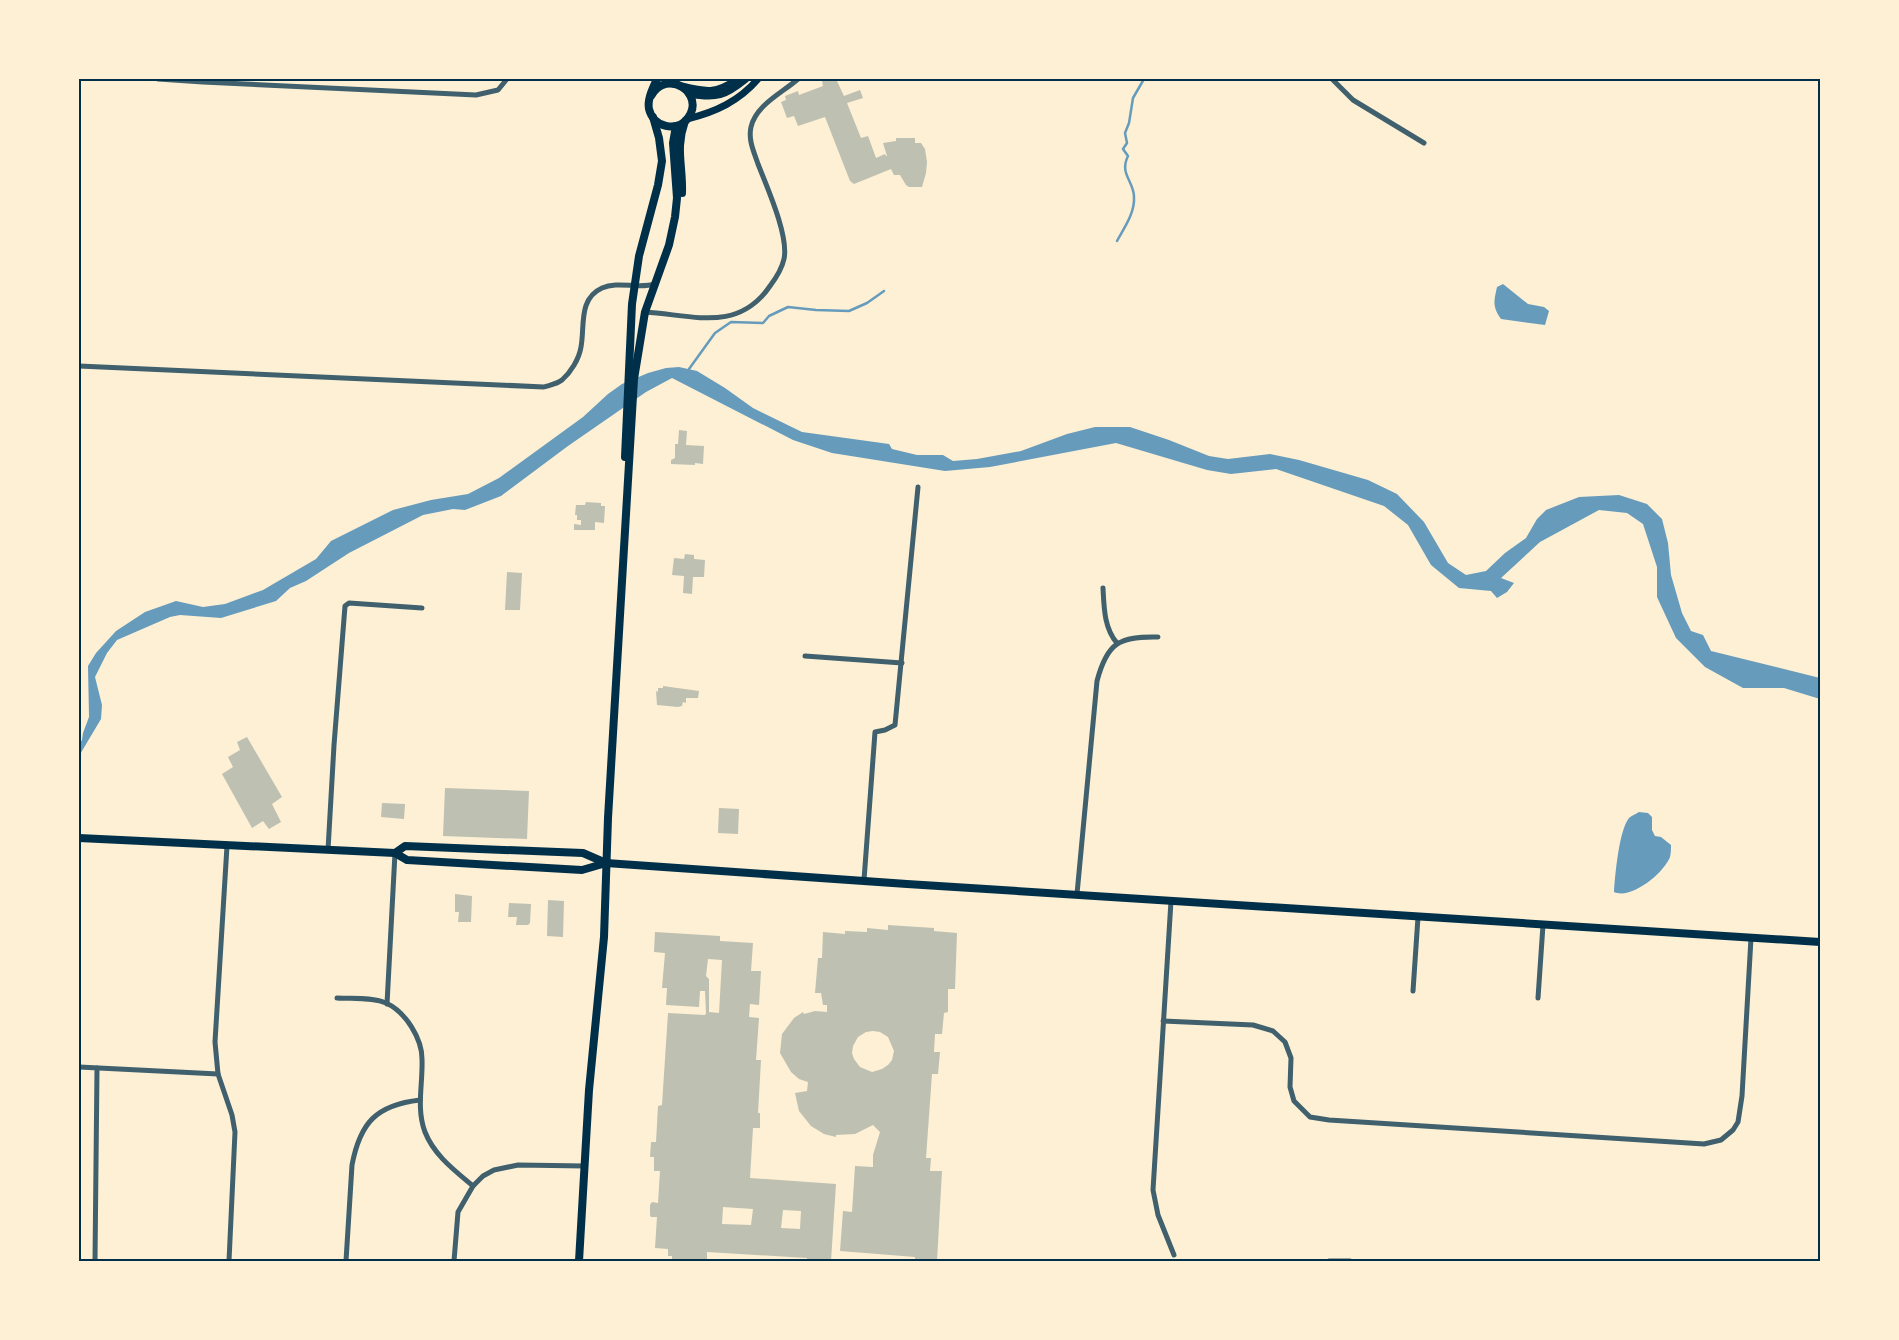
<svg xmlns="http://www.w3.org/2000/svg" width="1899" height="1340" font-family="Karla,sans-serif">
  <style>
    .water { fill: #669bbc }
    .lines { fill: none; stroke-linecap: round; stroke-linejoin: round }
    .stream { stroke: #669bbc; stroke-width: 2.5 }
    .building { fill: #bec0b2; fill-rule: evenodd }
    .minor { stroke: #3f606c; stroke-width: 5 }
    .secondary { stroke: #003049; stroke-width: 7 }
    .primary { stroke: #003049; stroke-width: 8 }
    .neatline { fill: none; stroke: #003049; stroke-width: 2 }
  </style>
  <rect width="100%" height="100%" fill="#fdf0d5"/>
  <g class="water">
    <path d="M1503 284 1528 304 1544 307 1549 311 1545 325 1501 319C1492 306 1494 301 1497 287Z"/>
    <polygon points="679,367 697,371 725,388 753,408 802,432 889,444 892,449 917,455 943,455 953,461 977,459 1021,451 1067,434 1095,427 1130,427 1169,440 1209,456 1228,459 1270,454 1299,460 1368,480 1397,494 1424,522 1448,563 1466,575 1486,571 1505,553 1526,538 1537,519 1546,510 1579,497 1619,495 1647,504 1662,519 1668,543 1671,575 1682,613 1691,631 1703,635 1711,651 1820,678 1820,699 1784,688 1743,688 1705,667 1676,638 1657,597 1657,567 1643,524 1627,513 1599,510 1540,542 1501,578 1514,583 1507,592 1497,598 1491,591 1459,588 1431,565 1408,525 1384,506 1276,469 1231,474 1207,470 1116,443 990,467 945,471 832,453 793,440 672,378 646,392 568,446 501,496 465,510 453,509 423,515 349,553 306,581 290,588 276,601 221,618 180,615 170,617 117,640 107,653 95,677 102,705 101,719 79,756 79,744 82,740 83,733 89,717 88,666 96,653 116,631 145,612 176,601 203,607 225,604 263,590 316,559 331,541 393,510 431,500 468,494 499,478 583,417 608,394 622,384 648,373 666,368"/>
    <path d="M1639 812 1648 813 1652 817V830L1655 836 1661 837 1671 845C1671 848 1671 853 1670 857 1664 873 1631 900 1614 892 1615 876 1619 830 1629 818 1631 816 1636 814 1639 812Z"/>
  </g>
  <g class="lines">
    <g class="stream">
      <path d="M1117 241C1124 228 1135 213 1134 197 1134 181 1119 174 1128 156L1123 149 1127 143 1125 133 1129 123 1133 98 1144 79"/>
      <polyline points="689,369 715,333 731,322 763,323 769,316 788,307 816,310 849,311 867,303 884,291"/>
    </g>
  </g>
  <g class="building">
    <polygon points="828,79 836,79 844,96 860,90 863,98 847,103 861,138 868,136 876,158 885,154 886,156 887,156 883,143 896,141 896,138 915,138 915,143 921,143 925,149 927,162 926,173 922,187 909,187 906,185 900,175 894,175 891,169 854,184 850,181 825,117 798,126 794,116 787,118 781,102 786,100 785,96 798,91 799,95 823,86 822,81"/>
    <polygon points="679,430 687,431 686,445 704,446 703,464 695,463 695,465 671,464 671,460 675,458 675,444 678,444"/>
    <polygon points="586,502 601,503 601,506 605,506 604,523 595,522 595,530 574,530 574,524 581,525 581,520 577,520 577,515 575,515 576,505 585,505"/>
    <polygon points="685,554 694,555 694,559 705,560 704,577 693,577 692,594 683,593 684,576 672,575 674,558 684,559"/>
    <polygon points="507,572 522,573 520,610 505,610"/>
    <polygon points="663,686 699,691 698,698 686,698 686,703 683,702 682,706 678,707 657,705 656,691 658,692 658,688 663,688"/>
    <polygon points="247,737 282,797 272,804 281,822 269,829 263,821 252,828 222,774 233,767 228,757 240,750 237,742"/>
    <polygon points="445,788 529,791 527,839 443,836"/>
    <polygon points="382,803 405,804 404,819 381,817"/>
    <polygon points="719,808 739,809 738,834 718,833"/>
    <polygon points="455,894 472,896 471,922 458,922 459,912 455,912"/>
    <polygon points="548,900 564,901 563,937 547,936"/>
    <polygon points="509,903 531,904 530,923 528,925 516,925 517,917 508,917"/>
    <path d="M888 925 934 928V931L957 933 955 989H948V1012L944 1013 942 1034H935L934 1052H940L938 1074H932L926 1158H931L930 1171H942L937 1261H915V1257L840 1251 843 1211 852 1212 855 1166 873 1167V1155L880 1132 873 1125 855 1134 836 1135V1137L824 1134 811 1126 799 1111 795 1093 807 1091 808 1082 799 1079 791 1072 780 1053 782 1034 794 1018 803 1012 804 1014 815 1011 827 1012V1005H823L821 993H815L818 958H822L823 932 845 934V931L867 932V928L888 930ZM873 1031 880 1032 888 1037 894 1051 892 1060 888 1065 882 1069 872 1072 860 1067 854 1059 852 1053 853 1046 858 1037 866 1032Z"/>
    <path d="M655 932 720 936V941L753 943 751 971H761L759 1005 750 1004 749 1017 759 1018 756 1060H761L758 1113H760V1128H753L750 1178 836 1184 831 1261H807V1258L707 1252V1259H702V1261H672V1256H668V1249L655 1248 657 1217H651L650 1215V1205L652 1202 658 1203 660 1171H654V1157H650L651 1142H656L658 1106 662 1105 668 1013 705 1015 706 1013 705 991H700L699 1007 666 1005 667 988H662L665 953 654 952ZM708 959 722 960 719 1013 709 1012V979L706 976ZM723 1207 753 1209 751 1225 722 1224ZM783 1210 801 1211 800 1229 781 1228Z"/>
  </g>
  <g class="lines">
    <g class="minor">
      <polyline points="158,79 203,82 476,95 498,90 507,79"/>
      <polyline points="1332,79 1353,100 1424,143"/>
      <path d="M645 312C693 315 738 333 770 286 776 278 782 268 784 259 789 236 767 187 758 164 754 152 748 140 751 127 756 105 782 93 798 79"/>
      <path d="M79 366 544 387C550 385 557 384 562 380 571 372 579 359 581 347 585 326 578 299 602 288 618 281 638 289 655 284"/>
      <path d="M1103 588C1104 607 1104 628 1117 643"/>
      <polyline points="805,656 902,663"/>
      <polyline points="227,846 215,1042 218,1074 232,1115 235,1132 229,1261"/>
      <polyline points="328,850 334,745 345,606 349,603 422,608"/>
      <polyline points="864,880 875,732 885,730 895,725 918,487"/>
      <path d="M1077 894 1097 681C1107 643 1119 636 1158 637"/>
      <polyline points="1171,901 1153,1190 1158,1215 1174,1255"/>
      <polyline points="1413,991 1418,917"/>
      <path d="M337 998C353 999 371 997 386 1003 406 1012 422 1039 422 1059 423 1084 416 1108 425 1132 434 1155 454 1170 473 1186"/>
      <polyline points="1538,998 1543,925"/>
      <polyline points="387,1004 395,853"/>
      <polyline points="1163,1021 1253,1025 1273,1031 1285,1042 1291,1058 1290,1087 1294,1101 1310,1117 1329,1120 1704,1144 1721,1140 1733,1130 1738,1122 1742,1096 1751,938"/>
      <polyline points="79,1067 218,1074"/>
      <polyline points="95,1261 97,1068"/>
      <path d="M346 1261 352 1165C360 1123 376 1105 420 1100"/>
      <polyline points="454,1261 458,1212 473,1186 483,1176 494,1170 518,1165 585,1166"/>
      <polyline points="1329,1261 1350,1261"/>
    </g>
    <g class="secondary">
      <path d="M682 86C706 92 716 94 737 79"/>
      <path d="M689 94C717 99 725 96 746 79"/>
      <path d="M687 119C716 112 739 101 758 79"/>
    </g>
    <g class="primary">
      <path d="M651 96C667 67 706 94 688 118 677 133 653 127 649 109 647 99 653 88 657 79"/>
      <path d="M682 193C683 165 675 149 685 121"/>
      <polyline points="625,457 632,304 639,256 658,185 662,161 659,138 653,117"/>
      <polyline points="79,838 395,853 407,860 582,870 606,863"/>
      <polyline points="395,853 405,846 583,853 606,863 907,884 1820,942"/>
      <polyline points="579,1261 589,1090 604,937 608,818 634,379 645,312 669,245 675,217 677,198 673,143 676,126"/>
    </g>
  </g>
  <rect width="1899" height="1340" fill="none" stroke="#fdf0d5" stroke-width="160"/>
  <rect x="80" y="80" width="1739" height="1180" class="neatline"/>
</svg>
